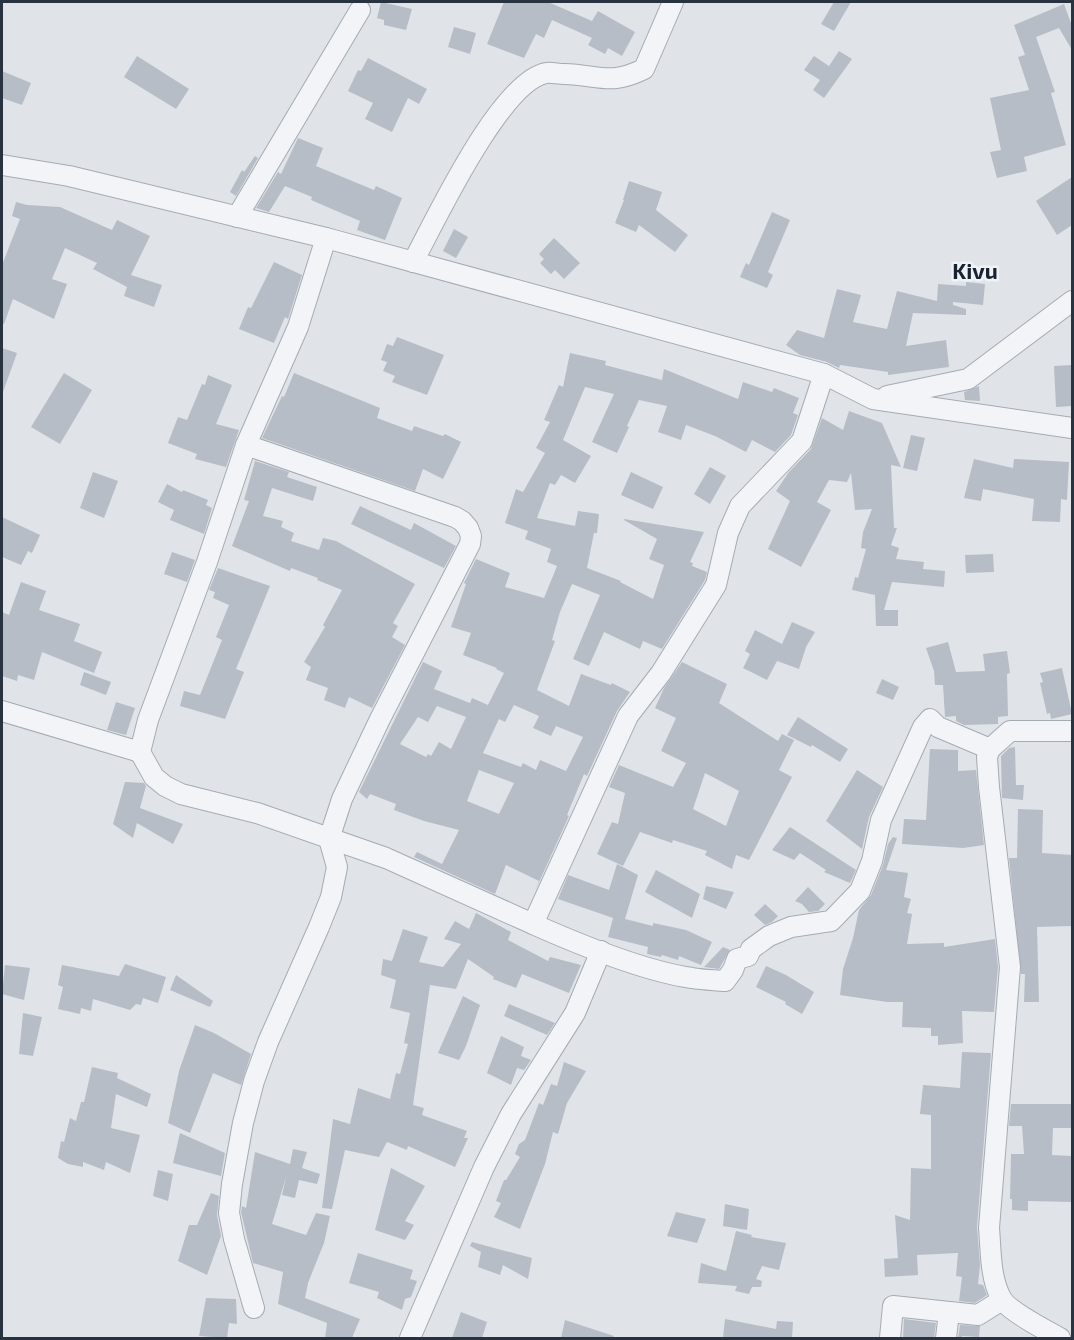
<svg xmlns="http://www.w3.org/2000/svg" width="1074" height="1340" font-family="'Exo 2',sans-serif">
  <style>
    .building { fill: #b7bdc6; fill-rule: evenodd }
    .lines { fill: none; stroke-linecap: round; stroke-linejoin: round }
    .minor-casing { stroke: #a5abb3; stroke-width: 22 }
    .minor { stroke: #f2f4f7; stroke-width: 20 }
    .labels { text-anchor: middle; stroke-width: 5; stroke-linejoin: round; paint-order: stroke }
    .quarter-label { font-size: 22px; font-weight: bold; fill: #1a2332; stroke: #eff3f7 }
  </style>
  <rect width="100%" height="100%" fill="#e0e4e9"/>
  <g class="building">
    <polygon points="381,2 412,9 406,30 384,25 384,20 377,18"/>
    <polygon points="504,2 548,2 592,21 598,11 635,32 622,56 608,48 605,54 588,45 592,38 552,20 544,38 536,34 524,58 487,44"/>
    <polygon points="834,2 851,2 834,31 821,24"/>
    <polygon points="1064,4 1072,26 1072,50 1059,28 1036,37 1055,92 1051,93 1066,145 1024,157 1027,171 997,178 990,152 1001,150 990,98 1029,90 1018,57 1025,55 1014,25"/>
    <polygon points="454,27 476,33 470,54 448,47"/>
    <polygon points="839,51 852,59 824,98 813,90 820,80 804,70 814,56 829,66"/>
    <polygon points="137,56 189,89 176,109 124,77"/>
    <polygon points="368,58 427,89 419,104 408,98 392,132 365,119 373,103 348,91 358,70 361,71"/>
    <polygon points="2,71 31,83 22,105 2,98"/>
    <polygon points="298,138 323,148 316,166 374,190 376,186 402,198 385,240 357,230 360,221 311,200 312,197 285,186 269,212 256,208 278,172 281,174"/>
    <polygon points="255,156 258,158 236,196 230,192 242,170 244,172"/>
    <polygon points="1072,177 1072,225 1057,235 1036,201"/>
    <polygon points="629,181 662,192 656,210 688,235 675,252 639,225 636,232 615,223 624,200 623,200"/>
    <polygon points="16,202 27,205 60,207 112,230 117,220 150,236 131,275 162,285 154,307 124,296 127,287 93,269 97,263 65,248 52,279 67,284 54,319 13,299 4,324 2,324 2,265 20,219 12,216"/>
    <polygon points="772,212 790,220 768,272 773,275 767,288 740,277 746,263 749,265"/>
    <polygon points="454,229 468,237 456,258 443,251"/>
    <polygon points="554,238 580,263 564,279 555,270 551,274 540,263 544,259 539,254"/>
    <polygon points="274,262 302,275 288,319 285,317 274,343 239,329 248,307 251,308"/>
    <polygon points="966,282 985,284 983,305 953,302 953,305 966,309 966,315 913,313 906,346 946,340 949,367 888,375 888,372 840,365 839,368 827,362 800,355 786,345 797,330 824,338 837,289 861,295 853,322 887,329 897,291 937,301 938,284 966,286"/>
    <polygon points="397,337 444,355 427,395 392,382 395,376 383,371 387,362 381,360 387,344 393,346"/>
    <polygon points="2,348 17,353 3,392 2,392"/>
    <path d="M570 353 606 361 605 365 662 380 664 369 738 399 743 382 772 392 774 388 799 398 793 413 798 415 791 435 775 452 752 440 746 452 715 436 686 425 681 440 658 432 667 406 639 400 627 426 629 427 617 453 592 442 614 394 585 387 563 440 591 456 575 483 561 475 555 485 550 483 537 518 575 526 578 511 599 514 597 533H594L587 568 621 581 620 582 653 599 664 565 649 559 657 539 624 520V519L704 532 690 562 693 563 692 566 707 572 705 580 662 649 643 641 640 649 604 632 589 666 573 659 600 595 572 584 560 612 552 640 555 641 537 690 569 706 581 674 611 685 612 683 630 692 617 711 587 776 584 774 567 815 569 816 535 891 539 881 506 865 495 894 414 857 417 852 442 864 459 830 424 821 394 810 396 804 370 794 367 799 359 792 423 662 442 671 434 689 470 703 472 698 488 705 504 673 496 669 497 668 463 655 471 633 451 627 466 584 464 583 476 559 510 573 505 587 544 598 557 566 547 562 551 549 525 539 528 531 505 523 516 489 523 492 545 453 536 448 550 422 544 420 559 385 563 387ZM514 705 539 716 533 728 551 736 556 726 583 737 566 771 540 760 536 770 523 763 521 767 483 753 499 719 505 722ZM437 706 466 717 451 749 439 742 431 756 428 754 426 757 400 744 418 717 428 722ZM479 770 514 783 499 814 467 801Z"/>
    <polygon points="1072,365 1072,406 1056,407 1054,366"/>
    <polygon points="64,373 92,390 60,444 31,427"/>
    <polygon points="294,373 380,408 377,418 412,431 414,426 443,436 445,434 461,442 443,479 423,469 415,491 262,438 282,396 284,397"/>
    <polygon points="208,375 232,385 216,424 239,430 226,467 195,459 197,454 168,443 178,417 187,420 202,384 205,385"/>
    <polygon points="979,386 980,401 965,400 964,392"/>
    <polygon points="849,411 882,423 901,467 891,465 894,528 897,528 891,545 899,548 896,559 924,562 923,569 945,571 944,587 892,582 884,610 898,610 898,626 876,626 875,595 852,590 855,577 858,578 866,549 861,548 863,532 872,509 855,510 851,473 847,482 829,480 817,502 831,510 801,567 768,549 790,501 776,491 789,472 811,449 822,418 843,430"/>
    <polygon points="911,435 925,438 917,471 903,468"/>
    <polygon points="974,459 1013,468 1014,459 1069,462 1067,500 1061,499 1060,522 1032,521 1034,499 983,489 981,501 964,498"/>
    <polygon points="255,461 289,472 287,477 317,487 313,501 272,488 263,516 283,521 281,527 294,533 291,541 319,550 323,538 336,541 415,584 393,623 398,626 392,637 405,645 372,708 349,697 345,708 324,700 328,688 306,680 311,667 304,662 325,627 323,625 342,590 317,580 318,578 291,568 290,571 232,546 249,501 244,500"/>
    <polygon points="710,467 726,476 710,504 694,494"/>
    <polygon points="93,472 118,481 104,518 80,508"/>
    <polygon points="631,472 663,487 653,509 621,495"/>
    <polygon points="167,484 182,492 183,490 208,500 206,505 212,508 204,534 170,520 174,510 158,502"/>
    <polygon points="360,506 411,530 414,523 456,546 444,568 351,524"/>
    <polygon points="2,517 40,535 32,553 28,551 21,565 2,557"/>
    <polygon points="172,552 195,560 187,582 164,574"/>
    <polygon points="993,554 994,572 966,573 965,555"/>
    <polygon points="218,568 270,586 236,669 244,672 225,719 180,706 184,691 200,695 222,640 216,637 229,605 213,598 215,592 209,590"/>
    <polygon points="21,582 46,591 39,610 80,624 74,641 102,652 94,673 42,652 34,680 18,675 17,681 2,676 2,612 9,615"/>
    <polygon points="792,622 815,632 806,647 799,669 777,661 767,680 743,668 750,654 745,651 755,630 782,644"/>
    <polygon points="948,642 956,672 985,671 983,654 1007,651 1010,673 1007,674 1008,716 998,717 998,724 964,725 956,721 956,716 945,717 943,685 935,685 934,671 926,648"/>
    <path d="M682 662 727 684 719 703 778 741 782 734 794 740 779 770 792 777 749 860 736 855 732 869 705 855 707 851 673 840 672 843 640 832 623 866 597 854 612 822 618 824 625 793 609 787 619 765 673 787 686 763 661 751 676 718 655 708 664 688ZM705 773 739 791 726 826 693 809Z"/>
    <polygon points="1062,668 1072,714 1051,719 1050,713 1047,714 1040,683 1043,682 1040,673"/>
    <polygon points="84,672 111,682 106,695 80,685"/>
    <polygon points="882,679 899,687 893,700 876,693"/>
    <polygon points="116,702 135,708 126,735 107,730"/>
    <polygon points="798,717 848,749 840,762 812,745 811,747 787,735"/>
    <polygon points="1015,747 1016,785 1024,785 1023,800 1002,798 1001,756 1009,748"/>
    <polygon points="930,749 958,750 958,771 976,770 984,845 963,848 902,844 904,819 926,820"/>
    <polygon points="857,770 883,787 869,817 862,849 826,821"/>
    <polygon points="125,782 144,783 146,786 140,808 183,824 173,844 137,823 133,838 113,824"/>
    <polygon points="1018,809 1043,810 1042,853 1072,855 1072,926 1037,927 1039,1002 1024,1002 1025,974 1021,974 1009,858 1017,858"/>
    <polygon points="790,827 856,870 850,883 824,872 826,870 800,853 794,860 772,850"/>
    <polygon points="893,837 897,838 886,870 908,873 904,897 911,899 907,913 912,914 907,944 944,943 944,947 995,939 998,967 994,1012 962,1011 963,1043 938,1045 938,1036 931,1036 931,1028 902,1027 903,1002 887,1002 840,995 843,969 853,938 859,910 871,895 883,865 888,844"/>
    <polygon points="617,864 638,875 625,919 653,926 653,923 686,930 712,942 701,965 679,956 678,960 662,955 661,957 647,954 648,947 608,937 613,918 558,899 568,875 609,890"/>
    <polygon points="656,870 700,894 692,918 645,892"/>
    <polygon points="706,886 734,892 726,909 703,899"/>
    <polygon points="808,887 825,904 818,911 809,912 802,904 795,901"/>
    <polygon points="765,904 778,916 772,922 765,925 754,915"/>
    <polygon points="476,913 511,932 508,940 548,961 550,957 581,965 569,993 522,974 516,988 493,979 494,977 468,959 456,989 430,985 413,1105 424,1108 422,1115 467,1131 464,1138 468,1138 455,1167 408,1146 407,1150 387,1142 379,1157 345,1150 332,1209 322,1208 333,1119 350,1124 358,1088 390,1099 396,1073 400,1074 408,1044 404,1043 410,1013 390,1008 396,980 381,975 383,959 392,961 403,929 428,937 419,962 443,967 461,944 444,939 455,921 469,929"/>
    <polygon points="723,947 730,950 719,969 704,967"/>
    <polygon points="125,964 166,977 158,1003 143,998 141,1005 136,1004 130,1010 93,999 91,1011 81,1008 80,1014 58,1009 63,987 58,985 62,965 119,976"/>
    <polygon points="5,965 30,968 24,1000 2,994"/>
    <polygon points="766,966 786,975 814,992 802,1014 785,1004 786,1002 756,987"/>
    <polygon points="176,975 213,1001 210,1007 170,990"/>
    <polygon points="463,996 480,1005 466,1046 459,1060 438,1053"/>
    <polygon points="509,1004 555,1023 547,1035 504,1016"/>
    <polygon points="23,1013 42,1017 33,1056 19,1054"/>
    <polygon points="195,1025 214,1033 251,1054 241,1085 213,1073 190,1133 168,1123 179,1071"/>
    <polygon points="501,1036 524,1047 521,1056 531,1060 524,1070 517,1068 511,1085 487,1073"/>
    <polygon points="962,1052 991,1053 977,1227 980,1265 978,1284 983,1285 987,1295 975,1303 959,1301 962,1277 956,1276 958,1253 917,1255 918,1275 885,1277 884,1259 898,1258 895,1215 910,1220 911,1168 931,1169 931,1115 920,1114 923,1085 960,1088"/>
    <polygon points="564,1062 586,1071 567,1103 558,1134 553,1132 545,1164 520,1229 494,1217 501,1203 496,1201 504,1180 506,1180 520,1157 515,1154 519,1144 525,1140 539,1103 543,1105 551,1084 557,1086"/>
    <polygon points="92,1067 118,1073 117,1078 151,1094 147,1107 116,1094 111,1128 140,1135 130,1173 106,1162 104,1170 83,1162 83,1167 68,1164 58,1158 61,1141 64,1142 70,1118 76,1121 81,1102 84,1102"/>
    <polygon points="1011,1104 1072,1104 1072,1128 1053,1128 1052,1155 1072,1156 1072,1202 1028,1201 1028,1211 1012,1210 1012,1199 1010,1199 1011,1154 1024,1154 1022,1126 1009,1126"/>
    <polygon points="180,1133 225,1153 221,1176 173,1163"/>
    <polygon points="293,1149 307,1152 302,1168 320,1174 317,1184 299,1180 295,1198 282,1195 286,1177 272,1224 306,1235 316,1213 330,1216 324,1243 308,1283 305,1298 360,1319 352,1338 325,1338 327,1323 278,1304 283,1272 253,1263 241,1212 242,1206 246,1208 255,1152 290,1164"/>
    <polygon points="391,1168 425,1186 405,1221 414,1225 405,1240 375,1230"/>
    <polygon points="158,1170 173,1174 168,1201 153,1196"/>
    <polygon points="211,1193 219,1196 217,1215 221,1236 207,1275 178,1261 189,1225 197,1225"/>
    <polygon points="725,1204 749,1209 747,1230 723,1226"/>
    <polygon points="676,1212 706,1219 697,1243 667,1236"/>
    <polygon points="736,1231 752,1235 751,1237 786,1243 779,1270 762,1266 756,1279 762,1281 761,1287 752,1287 749,1294 735,1291 737,1286 698,1283 701,1263 726,1271"/>
    <polygon points="472,1242 532,1258 528,1279 503,1265 500,1275 478,1267 481,1252 470,1246"/>
    <polygon points="358,1253 413,1270 410,1279 417,1281 411,1297 405,1299 402,1310 377,1298 379,1292 349,1283"/>
    <polygon points="206,1298 236,1299 237,1324 229,1323 227,1338 199,1336"/>
    <polygon points="461,1312 487,1322 482,1338 452,1338"/>
    <polygon points="725,1319 776,1329 777,1321 793,1322 792,1338 723,1338"/>
    <polygon points="904,1319 936,1323 934,1338 903,1338"/>
    <polygon points="565,1320 614,1336 613,1338 561,1338"/>
    <polygon points="960,1325 980,1326 979,1337 962,1336 962,1338 958,1338"/>
  </g>
  <g class="lines">
    <defs>
      <g id="minor">
        <polyline points="2,165 69,176 326,238 824,374 873,399 1072,428"/>
        <polyline points="237,217 360,10"/>
        <polyline points="326,238 298,327 246,445 207,562 148,720 140,752 154,777 165,786 181,794 257,813 386,858 533,924"/>
        <path d="M413 262C435 221 500 82 546 73 551 72 558 74 564 74 600 75 609 86 644 69L673 2"/>
        <path d="M824 374 802 441 740 506 728 533 716 585 661 673 628 716 533 924C578 944 643 971 692 978 703 980 714 980 725 981L733 970 737 959 748 956 751 949 769 936 791 927 831 921 860 891 872 861 881 820 923 727 930 719 938 727 990 749 1010 731H1072"/>
        <polyline points="887,396 968,379 1072,301"/>
        <polyline points="246,445 455,517 462,521 468,528 471,536 470,544 380,719 342,799 329,839 337,867 331,897 319,927 268,1042 254,1081 243,1123 232,1184 229,1213 234,1239 254,1308"/>
        <polyline points="2,711 140,752"/>
        <path d="M990 749 987 757 989 787 1010 967 989 1228C991 1251 990 1277 1001 1298 1007 1310 1047 1331 1060 1338"/>
        <polyline points="410,1338 484,1167 511,1114 575,1013 601,951"/>
        <polyline points="890,1338 893,1306 978,1315 1002,1300"/>
        <polyline points="946,1338 949,1312"/>
      </g>
    </defs>
    <use href="#minor" class="minor-casing"/>
    <use href="#minor" class="minor"/>
  </g>
  <g class="labels">
    <g class="quarter-label">
      <text x="975" y="279">Kivu</text>
    </g>
  </g>
  <rect width="1074" height="1340" fill="none" stroke="#283241" stroke-width="6"/>
</svg>
